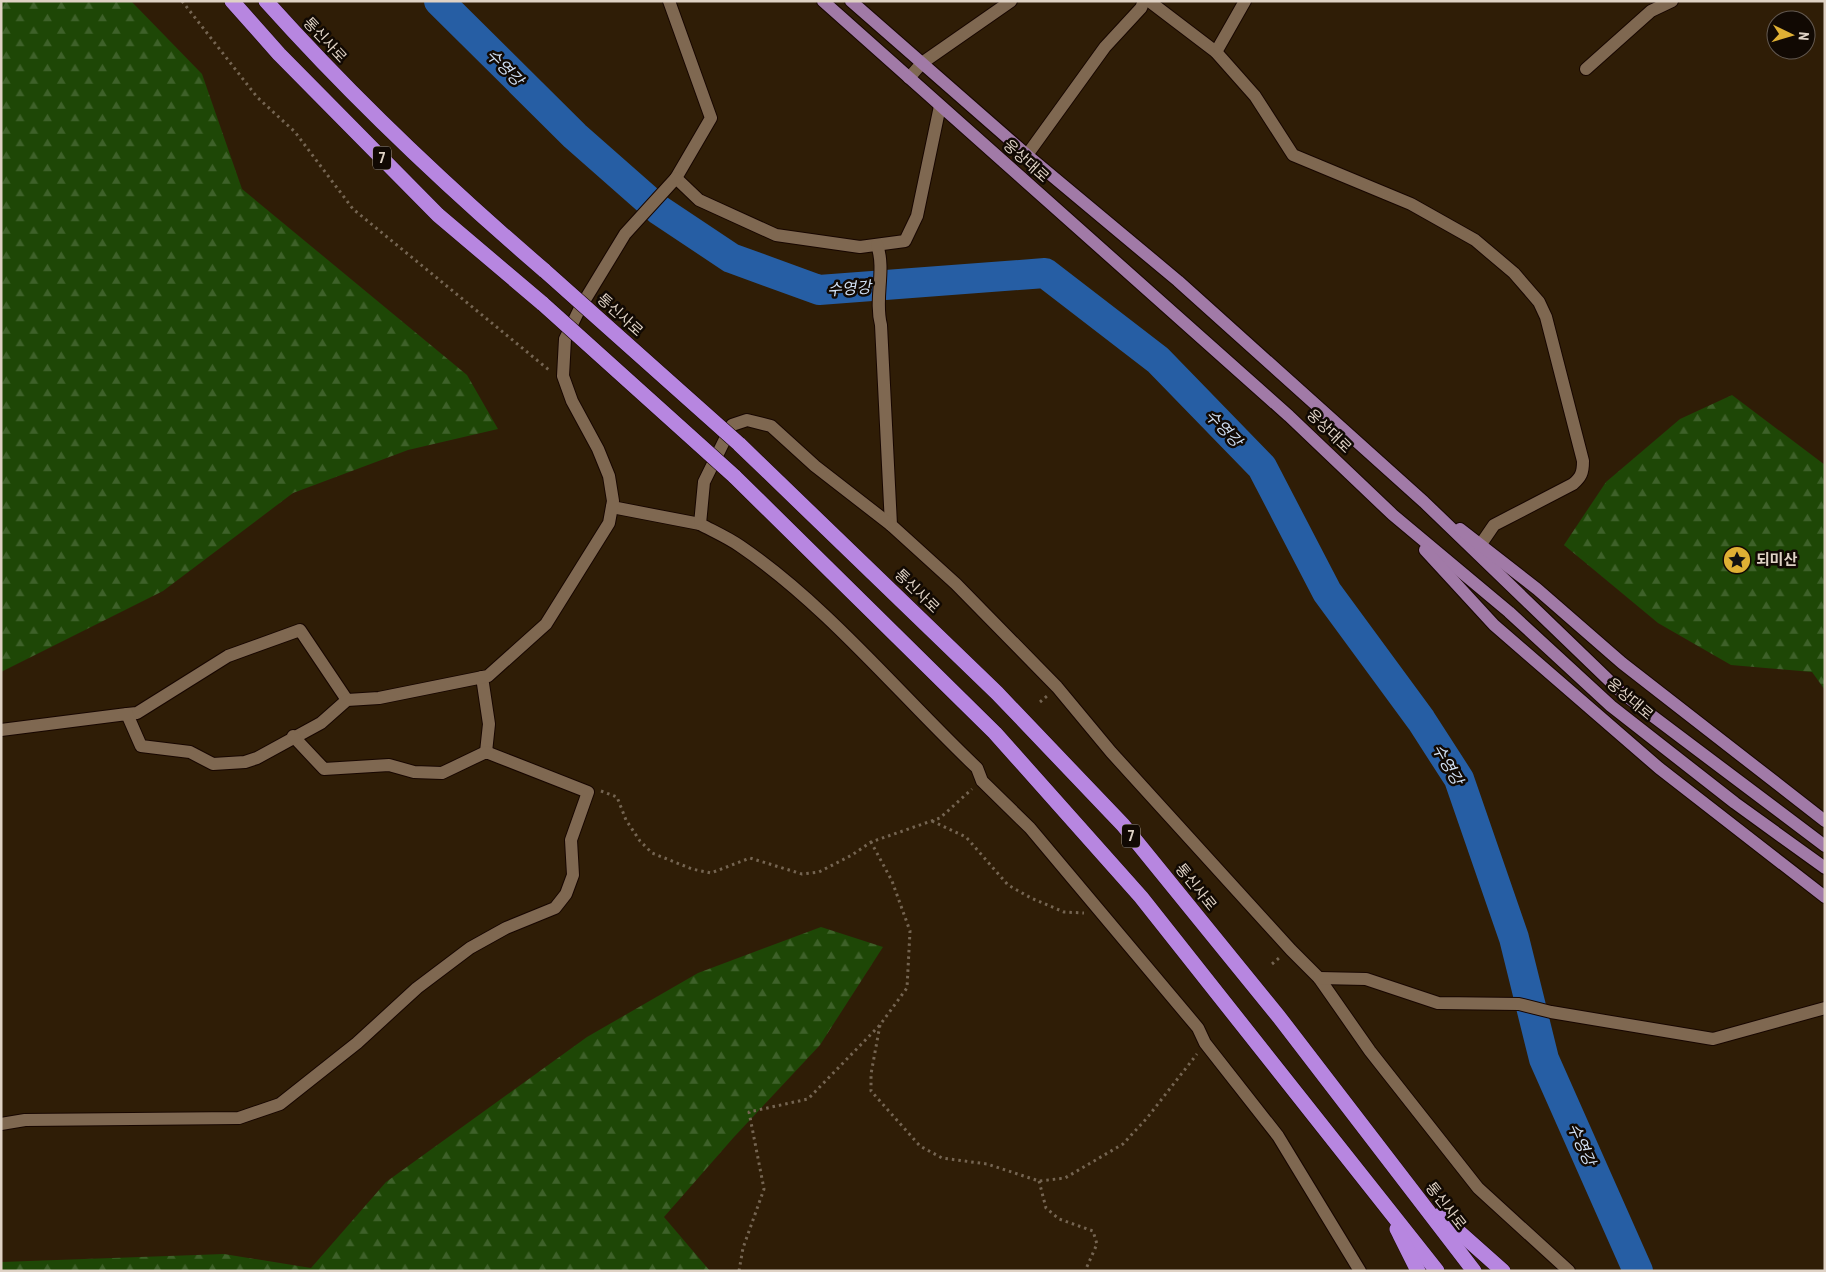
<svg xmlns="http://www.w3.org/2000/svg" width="1826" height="1272" font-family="'Roboto Condensed','Noto Sans KR',sans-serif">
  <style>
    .forest { fill: url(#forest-firs) }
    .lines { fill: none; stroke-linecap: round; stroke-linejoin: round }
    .river { stroke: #265ea4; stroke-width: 30 }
    .minor-casing { stroke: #170600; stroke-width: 14 }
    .major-casing { stroke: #170600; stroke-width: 14 }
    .highway-casing { stroke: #170600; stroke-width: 16 }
    .path { stroke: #756552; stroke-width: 3; stroke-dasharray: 2.5 4; stroke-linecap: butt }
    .minor { stroke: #7f6851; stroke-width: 12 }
    .major { stroke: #a17aa7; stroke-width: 12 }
    .highway { stroke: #b786e0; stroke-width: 15 }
    .highway-bridge-casing { stroke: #170600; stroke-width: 16; stroke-linecap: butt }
    .highway-bridge { stroke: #b786e0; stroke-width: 15 }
    .labels { text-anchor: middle; stroke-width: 5; stroke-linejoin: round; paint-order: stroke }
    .shield { fill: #110903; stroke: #a1968b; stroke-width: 1 }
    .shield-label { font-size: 14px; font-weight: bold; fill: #dfd2c5 }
    .street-label { font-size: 15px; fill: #dfd2c5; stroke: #110903 }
    .poi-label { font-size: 15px; font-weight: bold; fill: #dfd2c5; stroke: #110903; text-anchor: start }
    .water-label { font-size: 16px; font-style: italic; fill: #cfdef2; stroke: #110903 }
  </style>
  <defs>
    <pattern id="forest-firs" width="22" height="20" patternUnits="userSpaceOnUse" patternTransform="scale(1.25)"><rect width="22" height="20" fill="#1e4706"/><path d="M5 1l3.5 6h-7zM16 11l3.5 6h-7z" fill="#3e6129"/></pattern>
  </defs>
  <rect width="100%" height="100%" fill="#2f1d06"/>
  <g class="forest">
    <polygon points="1,1 131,1 202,74 242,189 467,375 498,429 408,450 293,493 163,591 1,672"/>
    <polygon points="1732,395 1825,465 1825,690 1812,672 1731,665 1658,623 1564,545 1606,482 1680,419"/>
    <polygon points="821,927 883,947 820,1045 734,1137 664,1217 710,1271 1,1271 1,1262 224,1254 311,1268 386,1182 587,1037 698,973"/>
  </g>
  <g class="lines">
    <polyline class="river" points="439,1 575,136 659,210 731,258 819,290 1045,273 1158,360 1262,467 1327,592 1421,720 1459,779 1514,938 1544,1059 1638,1271"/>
    <defs>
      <g id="minor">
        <polyline points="669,1 711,118 676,178 699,200 776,235 860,247 905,241 917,216 940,106"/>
        <path d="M1149 1 1216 52 1255 96 1293 155 1411 204 1475 240 1514 273 1539 302 1546 317 1583 461C1583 473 1581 477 1573 484L1494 525 1481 544"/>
        <polyline points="1216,52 1245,1"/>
        <polyline points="1586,69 1651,11 1672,1"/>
        <polyline points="909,78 922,63 1011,1"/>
        <polyline points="1027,155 1105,47 1141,8 1144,1"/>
        <path d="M877 245C886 270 874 299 881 325L891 525 956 584 1057 687 1111 752 1291 950 1319 978 1370 1051 1478 1188 1569 1271"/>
        <polyline points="612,507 700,524"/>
        <path d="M891 525 815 466 771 426 747 420 732 425 704 482 700 524C713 531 727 537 740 546 828 606 900 695 977 768L982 781 1030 828 1198 1028 1205 1043 1278 1136 1360 1271"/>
        <polyline points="482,677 489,724 486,752"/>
        <polyline points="127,714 137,713 228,656 300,630 347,700"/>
        <polyline points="1,730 127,714 141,746 190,752 213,764 245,762 257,758 321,723 347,700 379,698 488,676 546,624 609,523 613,501 609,476 598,449 572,401 563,376 565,339 580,308 625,234 676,178"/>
        <polyline points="1319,978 1366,979 1438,1003 1519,1004 1551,1012 1713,1039 1825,1008"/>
        <polyline points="1,1124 25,1120 239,1118 280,1104 357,1043 417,988 470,948 506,928 555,908 566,894 573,875 571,840 588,792 486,752 442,773 414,772 389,765 324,769 293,736"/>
      </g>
      <g id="major">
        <polyline points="823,1 1289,416 1393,515 1509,612 1611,706 1735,803 1825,868"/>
        <polyline points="851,1 1027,155 1178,281 1424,502 1622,693 1825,846"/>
        <polyline points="1460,529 1537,589 1622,663 1825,821"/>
        <polyline points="1425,550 1494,625 1659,768 1825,897"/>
      </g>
      <g id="highway">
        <polyline points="232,1 279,54 438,215 543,304"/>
        <path d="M266 1C352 97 447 187 545 271"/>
        <polyline points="739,444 997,693 1123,825 1279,1017 1474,1271"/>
        <polyline points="734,476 995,733 1141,897 1437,1271"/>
        <polyline points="1440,1215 1503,1271"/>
        <polyline points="1397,1229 1418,1271"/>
      </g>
    </defs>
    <use href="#minor" class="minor-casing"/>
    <use href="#major" class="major-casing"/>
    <use href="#highway" class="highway-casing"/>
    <g class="path">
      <polyline points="182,1 257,97 295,132 353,209 549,370"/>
      <polyline points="1040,702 1047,696"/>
      <polyline points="601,791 617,797 626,820 640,841 652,853 692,869 711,873 750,858 802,874 819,872 852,855 871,842 940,818 972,789"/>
      <polyline points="932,821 966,837 1008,885 1031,898 1064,912 1084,913"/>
      <polyline points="1272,964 1279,958"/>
      <polyline points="880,1025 871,1074 871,1091 920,1146 942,1158 987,1164 1039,1181 1065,1178 1123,1144 1147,1118 1197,1054"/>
      <polyline points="1039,1181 1046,1208 1059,1219 1093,1231 1097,1244 1085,1271"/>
      <polyline points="739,1271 743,1248 764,1189 749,1112 808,1099 880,1025 907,988 910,931 892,881 871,842"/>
    </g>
    <use href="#minor" class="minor"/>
    <use href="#major" class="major"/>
    <use href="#highway" class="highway"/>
    <defs>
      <g id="highway-bridge">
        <polyline points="545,271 739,444"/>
        <polyline points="543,304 734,476"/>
      </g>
    </defs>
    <use href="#highway-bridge" class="highway-bridge-casing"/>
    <use href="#highway-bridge" class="highway-bridge"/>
  </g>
  <defs>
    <symbol id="sight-disc" viewBox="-11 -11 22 22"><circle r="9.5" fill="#dfb034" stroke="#110903"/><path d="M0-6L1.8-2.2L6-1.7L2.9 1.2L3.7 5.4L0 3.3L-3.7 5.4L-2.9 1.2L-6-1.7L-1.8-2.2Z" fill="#111"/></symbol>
  </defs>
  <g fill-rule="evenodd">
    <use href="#sight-disc" x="1721" y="544" width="32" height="32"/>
  </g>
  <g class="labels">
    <g class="shield">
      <rect x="373" y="146.5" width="18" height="23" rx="4"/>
      <rect x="1122" y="824.5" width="18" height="23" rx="4"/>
    </g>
    <g class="shield-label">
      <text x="382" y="163">7</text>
      <text x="1131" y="841">7</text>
    </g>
    <g class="street-label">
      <text transform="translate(325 40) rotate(47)" y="5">통신사로</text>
      <text transform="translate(1026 161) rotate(42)" y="5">웅상대로</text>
      <text transform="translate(620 315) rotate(42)" y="5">통신사로</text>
      <text transform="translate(1329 431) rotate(44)" y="5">웅상대로</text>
      <text transform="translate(917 591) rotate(44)" y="5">통신사로</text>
      <text transform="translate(1630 699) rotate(40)" y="5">웅상대로</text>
      <text transform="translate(1196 887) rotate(51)" y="5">통신사로</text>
      <text transform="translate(1446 1206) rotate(52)" y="5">통신사로</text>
    </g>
    <g class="poi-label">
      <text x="1756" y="565">되미산</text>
    </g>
    <g class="water-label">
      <text transform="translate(505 67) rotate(45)" y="6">수영강</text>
      <text transform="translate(849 288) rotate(-4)" y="6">수영강</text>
      <text transform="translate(1224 428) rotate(46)" y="6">수영강</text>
      <text transform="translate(1448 764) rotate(60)" y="6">수영강</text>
      <text transform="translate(1582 1144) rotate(66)" y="6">수영강</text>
    </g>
  </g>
  <rect width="1826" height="1272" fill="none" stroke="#dfd2c5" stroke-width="5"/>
  <g transform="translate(1791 35) rotate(95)"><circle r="24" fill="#110903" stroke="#635951"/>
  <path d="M0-4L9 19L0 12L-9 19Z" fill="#dfb034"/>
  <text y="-8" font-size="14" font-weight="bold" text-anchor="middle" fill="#dfd2c5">N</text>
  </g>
</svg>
